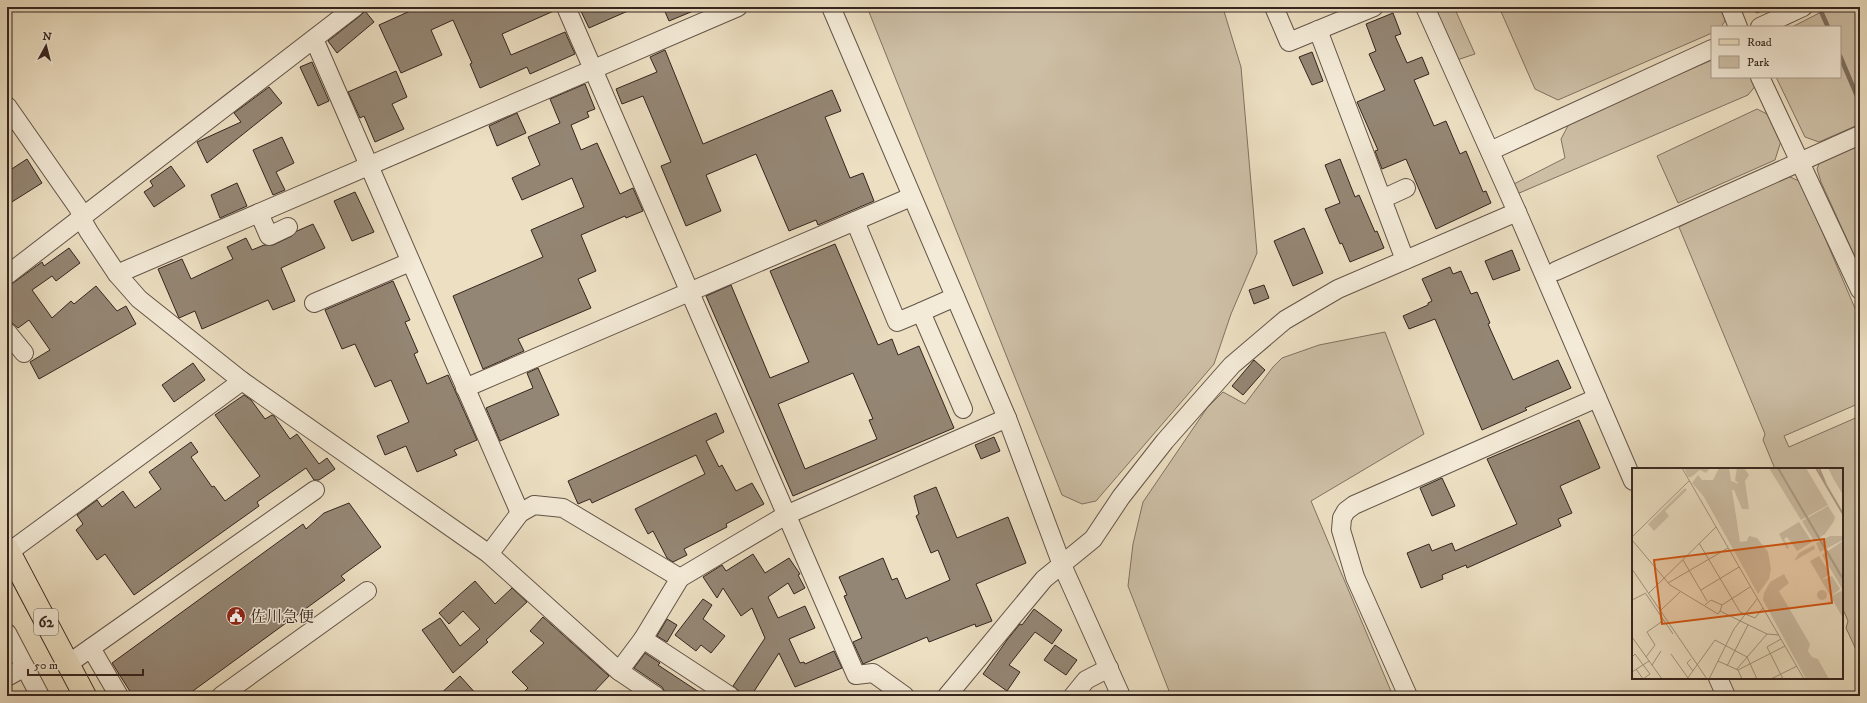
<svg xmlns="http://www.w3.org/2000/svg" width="1867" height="703" font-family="'IM FELL DW Pica','Noto Serif JP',serif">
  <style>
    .green { fill: #cdbfa6; stroke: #817262 }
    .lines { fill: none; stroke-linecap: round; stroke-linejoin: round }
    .stream { stroke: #7e6f60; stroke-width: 4.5 }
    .building { fill: #948674; stroke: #35251f; fill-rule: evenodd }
    .minor-casing { stroke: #635448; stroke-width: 20 }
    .major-casing { stroke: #35251f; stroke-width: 24 }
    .minor { stroke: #f3ead7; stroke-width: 18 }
    .major { stroke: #ecdfc2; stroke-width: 22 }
    .labels { text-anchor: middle; stroke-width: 3; stroke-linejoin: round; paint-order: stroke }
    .shield { fill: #f3ead7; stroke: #6e6056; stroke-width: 1 }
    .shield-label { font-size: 15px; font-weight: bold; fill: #35251f }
    .poi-label { font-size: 16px; fill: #35251f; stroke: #f3ead7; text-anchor: start }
    .inset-river { fill: none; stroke: #aea08b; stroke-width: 2 }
    .inset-road { fill: none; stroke: #a39581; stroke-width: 1 }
    .view { fill: #d6540e; fill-opacity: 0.15; stroke: #d6540e; stroke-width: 2 }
    .inset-edge { fill: none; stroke: #35251f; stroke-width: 2 }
  </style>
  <rect width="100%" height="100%" fill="#ecdfc2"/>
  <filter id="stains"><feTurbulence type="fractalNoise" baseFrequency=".005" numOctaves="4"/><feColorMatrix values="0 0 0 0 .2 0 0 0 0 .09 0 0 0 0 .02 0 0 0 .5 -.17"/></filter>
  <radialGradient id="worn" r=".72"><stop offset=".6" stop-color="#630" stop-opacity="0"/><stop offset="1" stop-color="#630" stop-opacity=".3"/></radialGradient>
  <g class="green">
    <polygon points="867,7 1223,8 1241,67 1257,253 1231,314 1214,364 1096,501 1082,504 1062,495"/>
    <polygon points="1428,7 1454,7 1475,54 1451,62"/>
    <polygon points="1499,7 1722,7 1727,18 1721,27 1712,27 1712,33 1558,100 1535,89"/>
    <polygon points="1747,7 1772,7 1757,13"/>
    <polygon points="1831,7 1860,7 1860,124 1819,142 1805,137 1776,77 1840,77 1840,27 1792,27"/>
    <polygon points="1712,60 1712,77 1754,77 1757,84 1748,95 1510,197 1506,188 1565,158 1561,139 1570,122"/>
    <polygon points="1757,109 1771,116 1781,141 1775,160 1678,203 1657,156"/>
    <polygon points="1860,140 1860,268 1821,182 1817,169 1820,161"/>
    <polygon points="1786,175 1801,182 1860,320 1860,403 1784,436 1789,447 1860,416 1860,658 1846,628 1848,621 1842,607 1842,469 1775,469 1763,440 1765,434 1679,227"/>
    <polygon points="1385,332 1424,434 1311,501 1393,696 1171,696 1128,586 1133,544 1143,502 1207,408 1223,392 1245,404 1273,367 1282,358 1319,345"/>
  </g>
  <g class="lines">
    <g class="stream">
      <polyline points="1819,7 1828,27"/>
      <polyline points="1840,56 1860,103"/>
    </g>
  </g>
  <g class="building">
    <polygon points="419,7 556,7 556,10 502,34 511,55 565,32 575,54 530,74 527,67 480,88 470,64 472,63 453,20 431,30 442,55 401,73 379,25"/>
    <polygon points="579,7 637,7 589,28"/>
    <polygon points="663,7 703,7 669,21"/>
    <polygon points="365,11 374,22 337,53 328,41 361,15"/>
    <polygon points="1393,13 1401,34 1395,36 1407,63 1422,57 1429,74 1414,80 1434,126 1446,121 1460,154 1466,151 1483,192 1486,191 1491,203 1436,229 1406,159 1382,169 1375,151 1378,150 1357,102 1385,90 1369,54 1376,51 1366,24"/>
    <polygon points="665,50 703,144 832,90 841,111 825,117 850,178 863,173 874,201 818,225 816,220 789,231 756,154 706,175 721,211 686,226 661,166 671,162 643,96 622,104 616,89 657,72 650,57"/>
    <polygon points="1312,52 1323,81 1312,85 1299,57"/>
    <polygon points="312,62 329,101 318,106 300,67"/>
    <polygon points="396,71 407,97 392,104 404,129 375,142 364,116 360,118 348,92"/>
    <polygon points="585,84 595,109 587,112 589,117 571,125 581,150 597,143 620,194 633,188 643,211 626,218 625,216 581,235 596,271 578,279 591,308 518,339 524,351 483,369 453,296 543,257 531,230 584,207 572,178 522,200 512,178 540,165 528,137 560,123 550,99"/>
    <polygon points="269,87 282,103 207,163 197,142 241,122 234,113"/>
    <polygon points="517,113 526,133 497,146 489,126"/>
    <polygon points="282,137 294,163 276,172 285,190 273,195 253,150"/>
    <polygon points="27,159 42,183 7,205 7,172"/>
    <polygon points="1340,159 1355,197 1359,195 1375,232 1377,231 1384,248 1350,262 1342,243 1340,244 1325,209 1340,203 1325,165"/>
    <polygon points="171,166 185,186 154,207 144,192 153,186 150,181"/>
    <polygon points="237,183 247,206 220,218 211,195"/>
    <polygon points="355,192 374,232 352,241 334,201"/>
    <polygon points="313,224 325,248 281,268 295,301 273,310 268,300 202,329 195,311 179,318 158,269 182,259 191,279 233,259 227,247 246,238 252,250 264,245 273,245 292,236 297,231"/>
    <polygon points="1304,228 1323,273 1293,286 1274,241"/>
    <path d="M835 244 878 345 892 339 898 355 919 346 954 428 793 496 706 296 731 285 770 378 809 362 770 271ZM853 373 873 419 869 420 877 439 805 469 778 404Z"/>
    <polygon points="69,248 80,263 56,281 52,276 32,290 52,318 71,301 74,304 96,286 117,311 126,306 136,324 39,379 30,362 50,350 29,320 18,328 11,322 7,322 7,285 13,283 42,262 44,266"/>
    <polygon points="1512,250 1520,270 1493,280 1485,261"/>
    <polygon points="1450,267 1453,274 1461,271 1471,294 1477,292 1490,323 1488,324 1513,380 1558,360 1571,388 1525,408 1527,410 1482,430 1435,319 1409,329 1403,316 1428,305 1428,303 1432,301 1422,279"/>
    <polygon points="393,281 410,320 405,322 418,352 414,354 427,384 448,375 477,440 454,450 457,455 417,472 406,446 385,455 377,436 409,422 391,380 375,387 355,344 342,349 325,310"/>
    <polygon points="1264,285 1269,298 1254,304 1249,290"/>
    <polygon points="1254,360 1265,370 1243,395 1232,386"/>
    <polygon points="193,363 205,380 174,402 162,385"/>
    <polygon points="538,368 559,415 500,441 486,408 533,388 527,373"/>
    <polygon points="244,395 251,400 265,419 272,415 274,416 290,439 297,434 319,464 327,458 335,469 319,480 314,480 306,468 257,502 259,506 134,595 105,554 97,560 76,530 83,524 77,515 97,500 102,507 123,491 135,508 161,489 149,472 191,442 198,452 191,457 212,487 214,486 225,501 260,476 215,415"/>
    <polygon points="716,413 724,432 706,441 719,467 722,465 736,491 752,483 764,504 726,524 727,527 684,549 687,555 673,562 667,558 653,531 648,534 635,509 705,474 696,455 592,503 590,499 578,504 568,481"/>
    <polygon points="1579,420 1600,468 1560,486 1572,513 1558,519 1561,526 1467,568 1466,565 1442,575 1443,579 1421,588 1407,553 1429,544 1432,551 1452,543 1455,551 1517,524 1487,459"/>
    <polygon points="994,437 1000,451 981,459 975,445"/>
    <polygon points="1442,478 1455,506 1432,516 1420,488"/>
    <polygon points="936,487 957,538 1008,517 1026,563 976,584 992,621 976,627 975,624 929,642 927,637 863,664 853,642 862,638 844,596 847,595 839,577 883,558 892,580 897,578 906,599 950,580 938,550 931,553 916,516 919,514 914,496"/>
    <polygon points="349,503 381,547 341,576 345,580 186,696 133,696 112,663 303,524 306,529 324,513"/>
    <polygon points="753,554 765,573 789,558 800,574 798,575 805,588 794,594 788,583 768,597 778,618 805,606 815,628 789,639 800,663 804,662 805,664 834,651 842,668 795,687 779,653 751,696 740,696 739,691 733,686 765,638 752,608 741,616 723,588 717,598 703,577 722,565 726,571"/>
    <polygon points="475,581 495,604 512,588 527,602 486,640 488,642 453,673 422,630 440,618 460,646 480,629 463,611 449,624 439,613"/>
    <polygon points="703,599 712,605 703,619 725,636 711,653 701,645 696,651 675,635"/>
    <polygon points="1034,609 1062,630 1052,644 1035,632 1009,665 1020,672 1007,691 983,674 1007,640 1020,624 1022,625"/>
    <polygon points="543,617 609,676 590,696 520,696 528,688 512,672 544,643 530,631"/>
    <polygon points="667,619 677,625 667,642 657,636"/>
    <polygon points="1055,645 1077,660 1066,675 1044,660"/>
    <polygon points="645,653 660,663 658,665 705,696 668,696 666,694 662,687 634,668"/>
    <polygon points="460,676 478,696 438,696"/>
  </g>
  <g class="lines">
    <defs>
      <g id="minor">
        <polyline points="566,7 856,675 873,673 905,696"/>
        <polyline points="831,7 1007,418 1062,565 1121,696"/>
        <polyline points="1274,7 1289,42 1374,7"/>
        <polyline points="1425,7 1517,212 1633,481"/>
        <polyline points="1730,7 1738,27"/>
        <polyline points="1760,27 1803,7"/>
        <polyline points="1318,30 1405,260"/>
        <polyline points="314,39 520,513"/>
        <polyline points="1760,77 1860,290"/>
        <polyline points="7,106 79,209 81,218 89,232 117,274 139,299 242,381 489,554 619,671 643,639 730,696"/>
        <polyline points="1490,151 1712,49"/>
        <polyline points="1382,199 1406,188"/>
        <polyline points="259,213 269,236 288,227"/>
        <polyline points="855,221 897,322 921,312 963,409"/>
        <polyline points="1556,271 1860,135"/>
        <polyline points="117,274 738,7"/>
        <polyline points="7,275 355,7"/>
        <polyline points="314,303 410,262"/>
        <polyline points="921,312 955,297"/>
        <polyline points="7,332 24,353"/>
        <polyline points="465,388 911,197"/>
        <polyline points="9,552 242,381"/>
        <polyline points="489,554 520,513 534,505 563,508 680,578 643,639"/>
        <polyline points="680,578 786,515 1007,418"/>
        <polyline points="7,633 40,696"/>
        <polyline points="91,648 119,696"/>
        <polyline points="68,664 315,490"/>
        <polyline points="619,671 656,696"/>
        <polyline points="7,677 25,667"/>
        <polyline points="1718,678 1726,696"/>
        <polyline points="221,696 367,591"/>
        <polyline points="947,696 1044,579 1093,539 1121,497 1165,441 1232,365 1285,320 1338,289 1517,212"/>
        <polyline points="1073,696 1086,680 1109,668"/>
        <polyline points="1408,696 1355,577 1341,530 1342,518 1346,511 1354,505 1597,398"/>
      </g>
      <polyline id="major" points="7,548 85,696"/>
    </defs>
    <use href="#minor" class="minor-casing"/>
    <use href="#major" class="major-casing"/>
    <use href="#minor" class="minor"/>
    <use href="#major" class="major"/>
  </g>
  <defs>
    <symbol id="civic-disc" viewBox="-11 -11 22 22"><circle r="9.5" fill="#8f2418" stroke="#f3ead7"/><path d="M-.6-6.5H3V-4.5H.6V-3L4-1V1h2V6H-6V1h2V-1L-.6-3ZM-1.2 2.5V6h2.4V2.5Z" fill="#fff"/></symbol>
  </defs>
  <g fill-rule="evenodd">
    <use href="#civic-disc" x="225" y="605" width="22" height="22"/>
  </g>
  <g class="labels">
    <rect class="shield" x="34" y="609" width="24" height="26" rx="3"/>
    <g class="shield-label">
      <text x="46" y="627">62</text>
    </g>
    <g class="poi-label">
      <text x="250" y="622">佐川急便</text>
    </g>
  </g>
  <g transform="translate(1632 468)">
    <rect width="211" height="211" fill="#ecdfc2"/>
    <path d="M52 0H78L74 5 68 2 59 9H56ZM87 0H97L99 13 107 16 103 12 105 0H112L117 7 113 13 117 41H110L102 22H100L108 74 115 73 117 68 125 70 136 84 139 101 137 111 126 126 72 29 60 15 66 7 70 12H81ZM137 0H174L196 37 169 52ZM196 0H211V27L201 10ZM53 20 55 22 33 43 37 48 22 63 16 56ZM196 38 203 49 202 53 193 66 182 73 170 53ZM167 54 180 74 165 83 155 69 152 71 157 80 155 81 147 66ZM198 68H211V72L188 84 184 75ZM211 73V122L190 87ZM182 77 183 81 162 93 167 85ZM187 88 198 105 190 112 200 108 208 121 199 128 209 123 211 125V150L178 93ZM152 106 157 115 147 123 178 176 176 183 180 189 186 191 197 211H174L131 132 132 125 138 114ZM185 127a5 5 0 1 1 10 0a5 5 0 1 1-10 0Z" fill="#cdbfa6"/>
    <path class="inset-river" d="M146 0 211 111M184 0 211 46M187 0 194 17"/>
    <path class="inset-road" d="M50 0 172 211M0 69 57 13M0 72 38 117 86 146 88 143 135 166 147 167M67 75 108 144 123 150 131 140M51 92 75 133M0 101 75 211M36 115 96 80M69 122 107 99M17 125 84 59M14 126 41 166M0 132 14 125M73 137 79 132 90 137 88 143M90 137 118 119M29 142 48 124M0 169 30 211M149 171 135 179 151 211M39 186 56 210M0 189 3 186 18 206 11 211M14 189 23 177 15 164 32 152M59 191 55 195 61 203M86 193 106 202 110 211M20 197 29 183M95 198 116 157M4 201 11 211M104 202 135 166M106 202 153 178M0 204 17 193M55 211 83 172 115 189 125 211M77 211 102 161 125 131M139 211 165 198"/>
    <path class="view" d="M192 71 200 135 30 156 22 92Z"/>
    <rect width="211" height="211" class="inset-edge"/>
  </g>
  <rect width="1867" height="703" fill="none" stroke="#ecdfc2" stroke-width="24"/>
  <rect x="8" y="8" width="1851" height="687" fill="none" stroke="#35251f" stroke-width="2"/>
  <rect x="12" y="12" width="1843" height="679" fill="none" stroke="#35251f"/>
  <rect x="1711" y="26" width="130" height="52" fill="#f3ead7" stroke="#a79b8d"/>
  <rect x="1719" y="39" width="20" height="6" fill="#ecdfc2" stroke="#a79b8d"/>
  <text x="1747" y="46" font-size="12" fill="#35251f">Road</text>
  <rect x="1719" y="56" width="20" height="12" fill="#cdbfa6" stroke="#a79b8d"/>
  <text x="1747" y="66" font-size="12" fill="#35251f">Park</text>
  <g transform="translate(46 46) rotate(7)" stroke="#f3ead7" stroke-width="3" paint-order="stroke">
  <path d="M0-3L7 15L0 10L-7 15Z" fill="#35251f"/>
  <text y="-6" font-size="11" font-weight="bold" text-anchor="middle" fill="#35251f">N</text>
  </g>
  <path d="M28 669v6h115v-6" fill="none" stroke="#35251f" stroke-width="2"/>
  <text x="34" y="669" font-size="12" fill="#35251f" stroke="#f3ead7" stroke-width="3" paint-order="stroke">50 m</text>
  <rect width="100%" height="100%" filter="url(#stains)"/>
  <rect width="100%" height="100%" fill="url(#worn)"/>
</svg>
